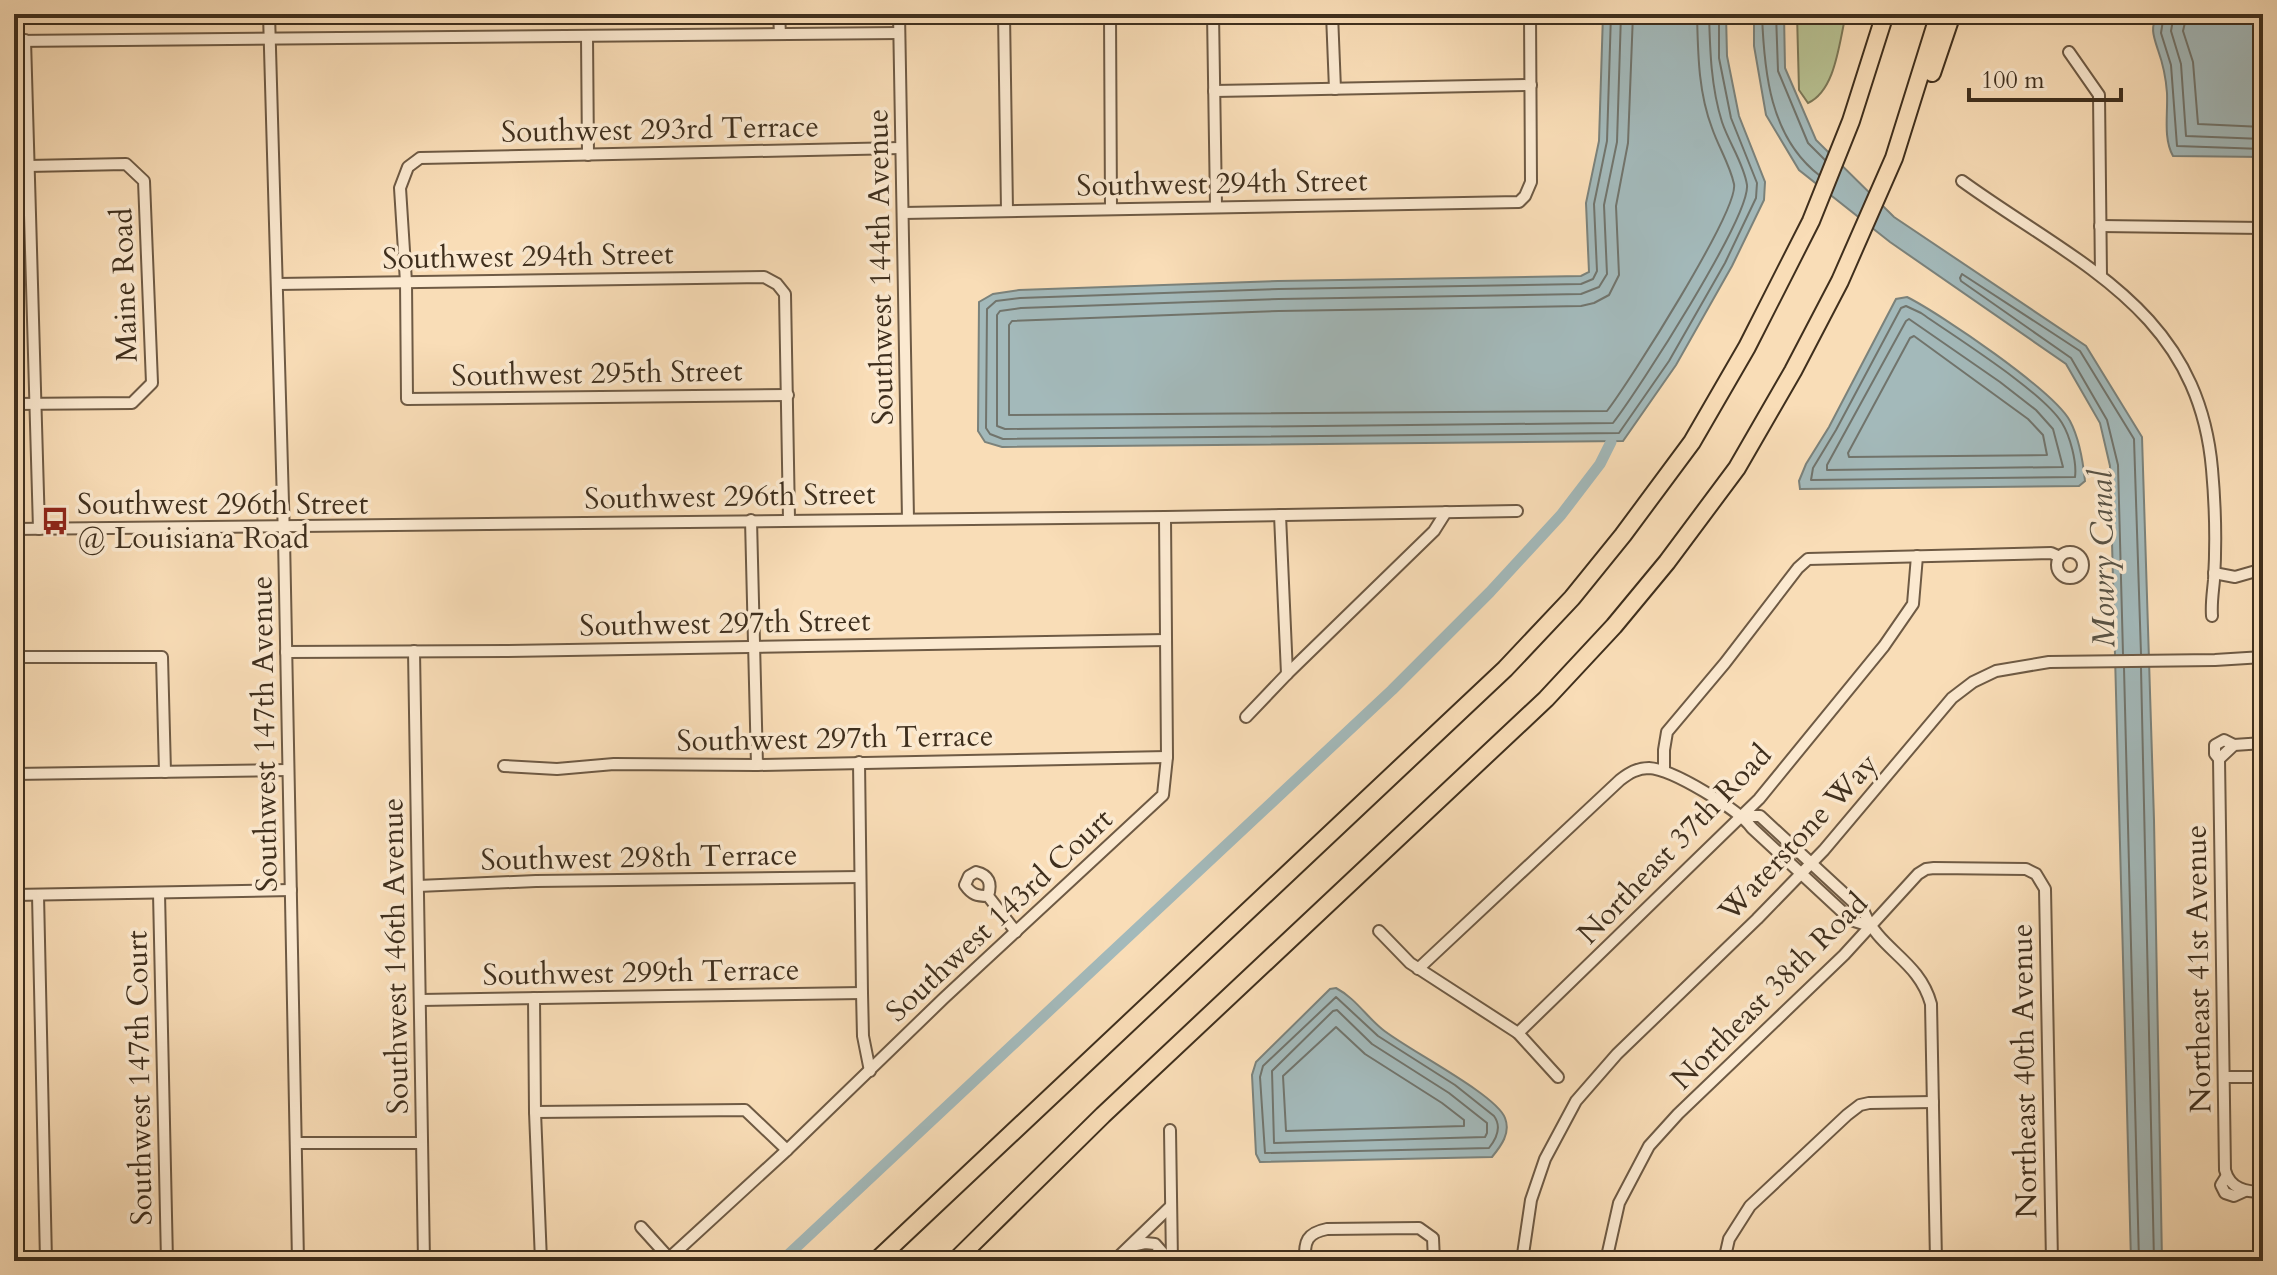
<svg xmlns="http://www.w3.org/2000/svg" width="2277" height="1275" font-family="Cardo,serif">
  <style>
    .green { fill: #b8c293; stroke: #7c7858; stroke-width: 2 }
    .water { fill: #a3b9ba; stroke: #7b827b; stroke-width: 2 }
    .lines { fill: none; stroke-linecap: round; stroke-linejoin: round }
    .shore { stroke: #71746c; stroke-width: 2 }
    .canal { stroke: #a3b9ba; stroke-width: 11 }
    .minor-casing { stroke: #6e5a44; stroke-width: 14 }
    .highway-casing { stroke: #3f2f1d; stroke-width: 20 }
    .minor { stroke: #fbe9d0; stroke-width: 10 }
    .highway { stroke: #f9ddb7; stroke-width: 16 }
    .labels { text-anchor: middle; stroke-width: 7; stroke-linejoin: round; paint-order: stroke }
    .street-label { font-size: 30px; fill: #3f2f1d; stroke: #fbe9d0 }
    .poi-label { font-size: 30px; fill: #3f2f1d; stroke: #fbe9d0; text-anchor: start }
    .water-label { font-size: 32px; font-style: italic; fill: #585244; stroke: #fbe9d0 }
  </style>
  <rect width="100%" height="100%" fill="#f9ddb7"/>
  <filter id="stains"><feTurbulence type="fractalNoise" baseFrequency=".0025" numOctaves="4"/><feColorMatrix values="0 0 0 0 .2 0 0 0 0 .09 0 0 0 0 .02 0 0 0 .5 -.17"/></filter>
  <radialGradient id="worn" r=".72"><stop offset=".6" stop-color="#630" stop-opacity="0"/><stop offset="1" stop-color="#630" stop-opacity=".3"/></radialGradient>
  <path class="green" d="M1797 14H1846C1839 42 1836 90 1808 103L1799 90Z"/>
  <g class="water">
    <polygon points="1603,14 1726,14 1727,56 1739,116 1765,182 1764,200 1732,266 1676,365 1623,441 1002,447 985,442 978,431 979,302 993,294 1019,290 1278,281 1581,276 1589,272 1586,203 1599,141"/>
    <polygon points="1754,14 1784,14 1785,68 1816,140 1894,217 2086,346 2142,437 2154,820 2162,1261 2131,1261 2110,466 2100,423 2066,364 1890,242 1799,170 1766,115 1754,46"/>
    <path d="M2158 14H2263V157L2173 156C2163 138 2168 114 2167 93 2166 78 2163 64 2158 50 2153 35 2150 27 2158 14Z"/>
    <path d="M1907 297C1941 314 2054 391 2070 421 2079 438 2083 461 2085 481L2079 486 1800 489 1799 481 1806 464 1829 427 1896 299Z"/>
    <path d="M1336 988C1355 998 1366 1016 1382 1029 1406 1049 1496 1094 1505 1118 1511 1133 1501 1146 1492 1157L1260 1162 1256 1154 1252 1075 1256 1062 1330 989Z"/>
  </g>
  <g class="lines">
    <g class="shore">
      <polyline points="1611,14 1607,141 1594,204 1597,271 1593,279 1581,284 1279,289 1020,298 996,301 987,309 986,428 990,434 1003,439 1619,433 1669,361 1725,263 1756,198 1757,183 1731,118 1719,58 1719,14"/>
      <path d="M1621 14 1617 142 1604 205 1607 274 1599 287 1581 294 1279 299 1021 308 1000 311 997 315V426L1005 429 1613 423C1638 391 1750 217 1747 185 1744 164 1729 143 1722 122 1711 87 1710 51 1709 14"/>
      <path d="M1633 14 1628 143 1616 206 1619 275 1609 295 1594 303 1581 306 1279 311 1012 321 1009 325V415L1607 411C1628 384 1739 210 1734 184 1730 165 1718 146 1712 128 1698 91 1698 52 1697 14"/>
      <path d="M1762 14C1764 72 1770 137 1819 175"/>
      <polyline points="1776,14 1778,71 1808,143 1825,160"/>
      <polyline points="2164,14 2161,33 2171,65 2177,146 2263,149"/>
      <polyline points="2174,14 2171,31 2181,64 2186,136 2263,139"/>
      <polyline points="2187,14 2183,31 2193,62 2198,124 2263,127"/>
      <path d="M1906 306 1921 313C1955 337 2042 391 2062 423 2070 436 2077 462 2075 477L1811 480 1813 468 1836 430 1901 308Z"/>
      <polygon points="1909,319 2000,382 2036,410 2053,429 2063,467 1827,470 1827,465 1906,321"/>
      <polygon points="1914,336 2028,419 2043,435 2047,455 1849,457 1848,453 1910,338"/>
      <polyline points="2123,654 2118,465 2107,420 2071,358 1961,281 1960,278 1962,274 2080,351 2134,439 2141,654"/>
      <polyline points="2124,668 2139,1261"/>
      <polyline points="2141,668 2154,1261"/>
      <path d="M1336 997 1378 1036 1455 1085 1494 1116C1502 1127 1497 1138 1489 1148L1265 1153 1260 1077 1263 1066Z"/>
      <polygon points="1337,1010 1372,1044 1449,1093 1487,1123 1487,1133 1485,1137 1274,1143 1272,1071 1333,1011"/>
      <polygon points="1336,1027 1365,1054 1442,1103 1464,1120 1464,1126 1286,1131 1283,1076"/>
    </g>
    <polyline class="canal" points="789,1254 1392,690 1490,592 1561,515 1600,464 1611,442"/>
    <defs>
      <g id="minor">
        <polyline points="269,14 284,538 298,1261"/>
        <polyline points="779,14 780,34"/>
        <polyline points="899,14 908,519"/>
        <polyline points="1004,14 1007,211"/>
        <polyline points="1110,14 1111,209"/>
        <polyline points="1213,14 1216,206"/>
        <polyline points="1332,14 1335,89"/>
        <polyline points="587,36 588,155"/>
        <polyline points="25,40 39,529"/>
        <polyline points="14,41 899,33"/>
        <polyline points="2069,52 2099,95 2101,276"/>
        <polyline points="1214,91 1531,85"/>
        <path d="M1962 181C2075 263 2198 309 2212 469 2215 502 2216 547 2214 580 2213 592 2211 603 2212 616"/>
        <polyline points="903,213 1519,202 1525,196 1531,182 1530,14"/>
        <polyline points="2100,226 2263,228"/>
        <polyline points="277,284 764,277 777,284 785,294 789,519"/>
        <polyline points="788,395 407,399 406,282 400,188 408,167 420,158 901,148"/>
        <polyline points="14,404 132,403 152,383 144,181 126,164 28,166"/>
        <polyline points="1280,515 1287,674"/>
        <polyline points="751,520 757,765"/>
        <polyline points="14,529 1165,517 1517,511"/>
        <circle cx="2070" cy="565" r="13"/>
        <polyline points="2214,573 2235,577 2263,569"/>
        <polyline points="414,651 424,1261"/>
        <polyline points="286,652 506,651 1166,640"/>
        <polyline points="14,657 162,657 165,772"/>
        <polyline points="1246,717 1287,674 1434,531 1446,512"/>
        <path d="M2263 743 2234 745 2219 759 2225 1170C2230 1189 2246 1192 2263 1192"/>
        <polyline points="2219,759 2215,754 2215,745 2224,740 2234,745"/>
        <polyline points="859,762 862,993 863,1036 870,1071"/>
        <polyline points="504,766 557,769 614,764 757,765 1167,757"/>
        <polyline points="1664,771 1664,750 1667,732 1725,663 1798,568 1808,559 2051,553 2060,557"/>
        <polyline points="14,774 288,770"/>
        <path d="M1743 816H1760L1864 912C1879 950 1919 960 1931 1004L1936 1261"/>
        <polyline points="418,886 536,881 860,877"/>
        <polyline points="159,893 167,1261"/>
        <polyline points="14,895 291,890"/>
        <polyline points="38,895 46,1261"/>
        <path d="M988 896C977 896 972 895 965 885L969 876 976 872C989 875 992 883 988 896L1016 932"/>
        <polyline points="1379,931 1410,963 1518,1033 1558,1077"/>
        <path d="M1418 969 1620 780C1629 773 1637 768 1649 768 1672 769 1738 809 1752 828L1848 917 1854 921 1870 926"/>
        <polyline points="534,998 535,1112 541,1261"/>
        <polyline points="421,1000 862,993"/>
        <polyline points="1518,1033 1759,799 1884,646 1913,604 1917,556"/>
        <polyline points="2224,1077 2263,1077"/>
        <polyline points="535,1112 745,1110 787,1150"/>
        <polyline points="1170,1130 1172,1261"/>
        <polyline points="296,1143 421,1143"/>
        <polyline points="2226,1177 2221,1185 2225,1193 2234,1196 2245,1191"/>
        <polyline points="641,1227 669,1258"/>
        <polyline points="1131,1246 1145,1243 1155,1244 1170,1261"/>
        <polyline points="666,1261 787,1150 944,998 1163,795 1167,757 1165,517"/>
        <polyline points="1114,1261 1171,1206"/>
        <path d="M1305 1261C1304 1241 1307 1233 1327 1229L1419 1228 1433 1238 1434 1261"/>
        <polyline points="1522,1261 1531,1200 1545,1159 1576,1101 1617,1054 1757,919 1824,850 1952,698 1973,682 1996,671 2049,662 2215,660 2263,657"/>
        <polyline points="1606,1261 1619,1203 1649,1146 1678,1114 1844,955 1918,874 1926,869 1934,868 2026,869 2036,874 2045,889 2052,1261"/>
        <polyline points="1724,1261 1729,1239 1750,1206 1847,1115 1860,1105 1869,1103 1933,1102"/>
      </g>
      <g id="highway">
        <polyline points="1932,73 1952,14"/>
        <polyline points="876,1261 1505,669 1572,598 1623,535 1692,442 1747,347 1811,221 1851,121 1885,14"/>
        <polyline points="955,1261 1103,1115 1546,699 1614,626 1667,562 1737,468 1793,371 1840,281 1894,158 1939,14"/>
      </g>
    </defs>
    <use href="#minor" class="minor-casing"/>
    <use href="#highway" class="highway-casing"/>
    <use href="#minor" class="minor"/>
    <use href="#highway" class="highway"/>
  </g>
  <defs>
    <symbol id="bus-bare" viewBox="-9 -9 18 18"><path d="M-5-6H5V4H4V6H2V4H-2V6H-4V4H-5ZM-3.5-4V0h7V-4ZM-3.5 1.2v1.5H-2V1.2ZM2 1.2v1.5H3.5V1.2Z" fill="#8f2418" stroke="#fbe9d0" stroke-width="2.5" paint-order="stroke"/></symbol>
  </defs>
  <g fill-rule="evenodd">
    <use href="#bus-bare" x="35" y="501" width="40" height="40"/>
  </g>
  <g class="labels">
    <g class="street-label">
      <text transform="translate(660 129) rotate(-1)" y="10">Southwest 293rd Terrace</text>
      <text transform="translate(1222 183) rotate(-1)" y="10">Southwest 294th Street</text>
      <text transform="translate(528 256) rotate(-1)" y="10">Southwest 294th Street</text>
      <text transform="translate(880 267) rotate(-91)" y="10">Southwest 144th Avenue</text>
      <text transform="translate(124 285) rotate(-92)" y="10">Maine Road</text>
      <text transform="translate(597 373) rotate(-1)" y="10">Southwest 295th Street</text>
      <text transform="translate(730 496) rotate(-1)" y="10">Southwest 296th Street</text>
      <text transform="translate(725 623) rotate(-1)" y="10">Southwest 297th Street</text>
      <text transform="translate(264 734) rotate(-91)" y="10">Southwest 147th Avenue</text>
      <text transform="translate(835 738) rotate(-1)" y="10">Southwest 297th Terrace</text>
      <text transform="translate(1798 837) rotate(-47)" y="10">Waterstone Way</text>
      <text transform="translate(1674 844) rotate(-46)" y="10">Northeast 37th Road</text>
      <text transform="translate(639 857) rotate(-1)" y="10">Southwest 298th Terrace</text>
      <text transform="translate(999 915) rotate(-43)" y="10">Southwest 143rd Court</text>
      <text transform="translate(395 956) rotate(-91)" y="10">Southwest 146th Avenue</text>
      <text transform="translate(2198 969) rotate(-91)" y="10">Northeast 41st Avenue</text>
      <text transform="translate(641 972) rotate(-1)" y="10">Southwest 299th Terrace</text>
      <text transform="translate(1769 991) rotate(-45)" y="10">Northeast 38th Road</text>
      <text transform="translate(2024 1071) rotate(-91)" y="10">Northeast 40th Avenue</text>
      <text transform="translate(139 1078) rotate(-91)" y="10">Southwest 147th Court</text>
    </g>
    <g class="poi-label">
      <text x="77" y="514">Southwest 296th Street<tspan x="77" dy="34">@ Louisiana Road</tspan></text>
    </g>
    <g class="water-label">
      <text transform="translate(2102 559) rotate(-91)" y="11">Mowry Canal</text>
    </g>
  </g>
  <rect width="2277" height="1275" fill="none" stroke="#f9ddb7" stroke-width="48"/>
  <rect x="16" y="16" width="2245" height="1243" fill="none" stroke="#3f2f1d" stroke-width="4"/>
  <rect x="24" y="24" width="2229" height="1227" fill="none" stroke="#3f2f1d" stroke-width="2"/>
  <path d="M1969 88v12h152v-12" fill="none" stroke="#3f2f1d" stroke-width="4"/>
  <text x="1981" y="88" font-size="24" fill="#3f2f1d" stroke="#fbe9d0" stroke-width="6" paint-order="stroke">100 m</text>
  <rect width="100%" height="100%" filter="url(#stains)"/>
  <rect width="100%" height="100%" fill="url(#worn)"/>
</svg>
